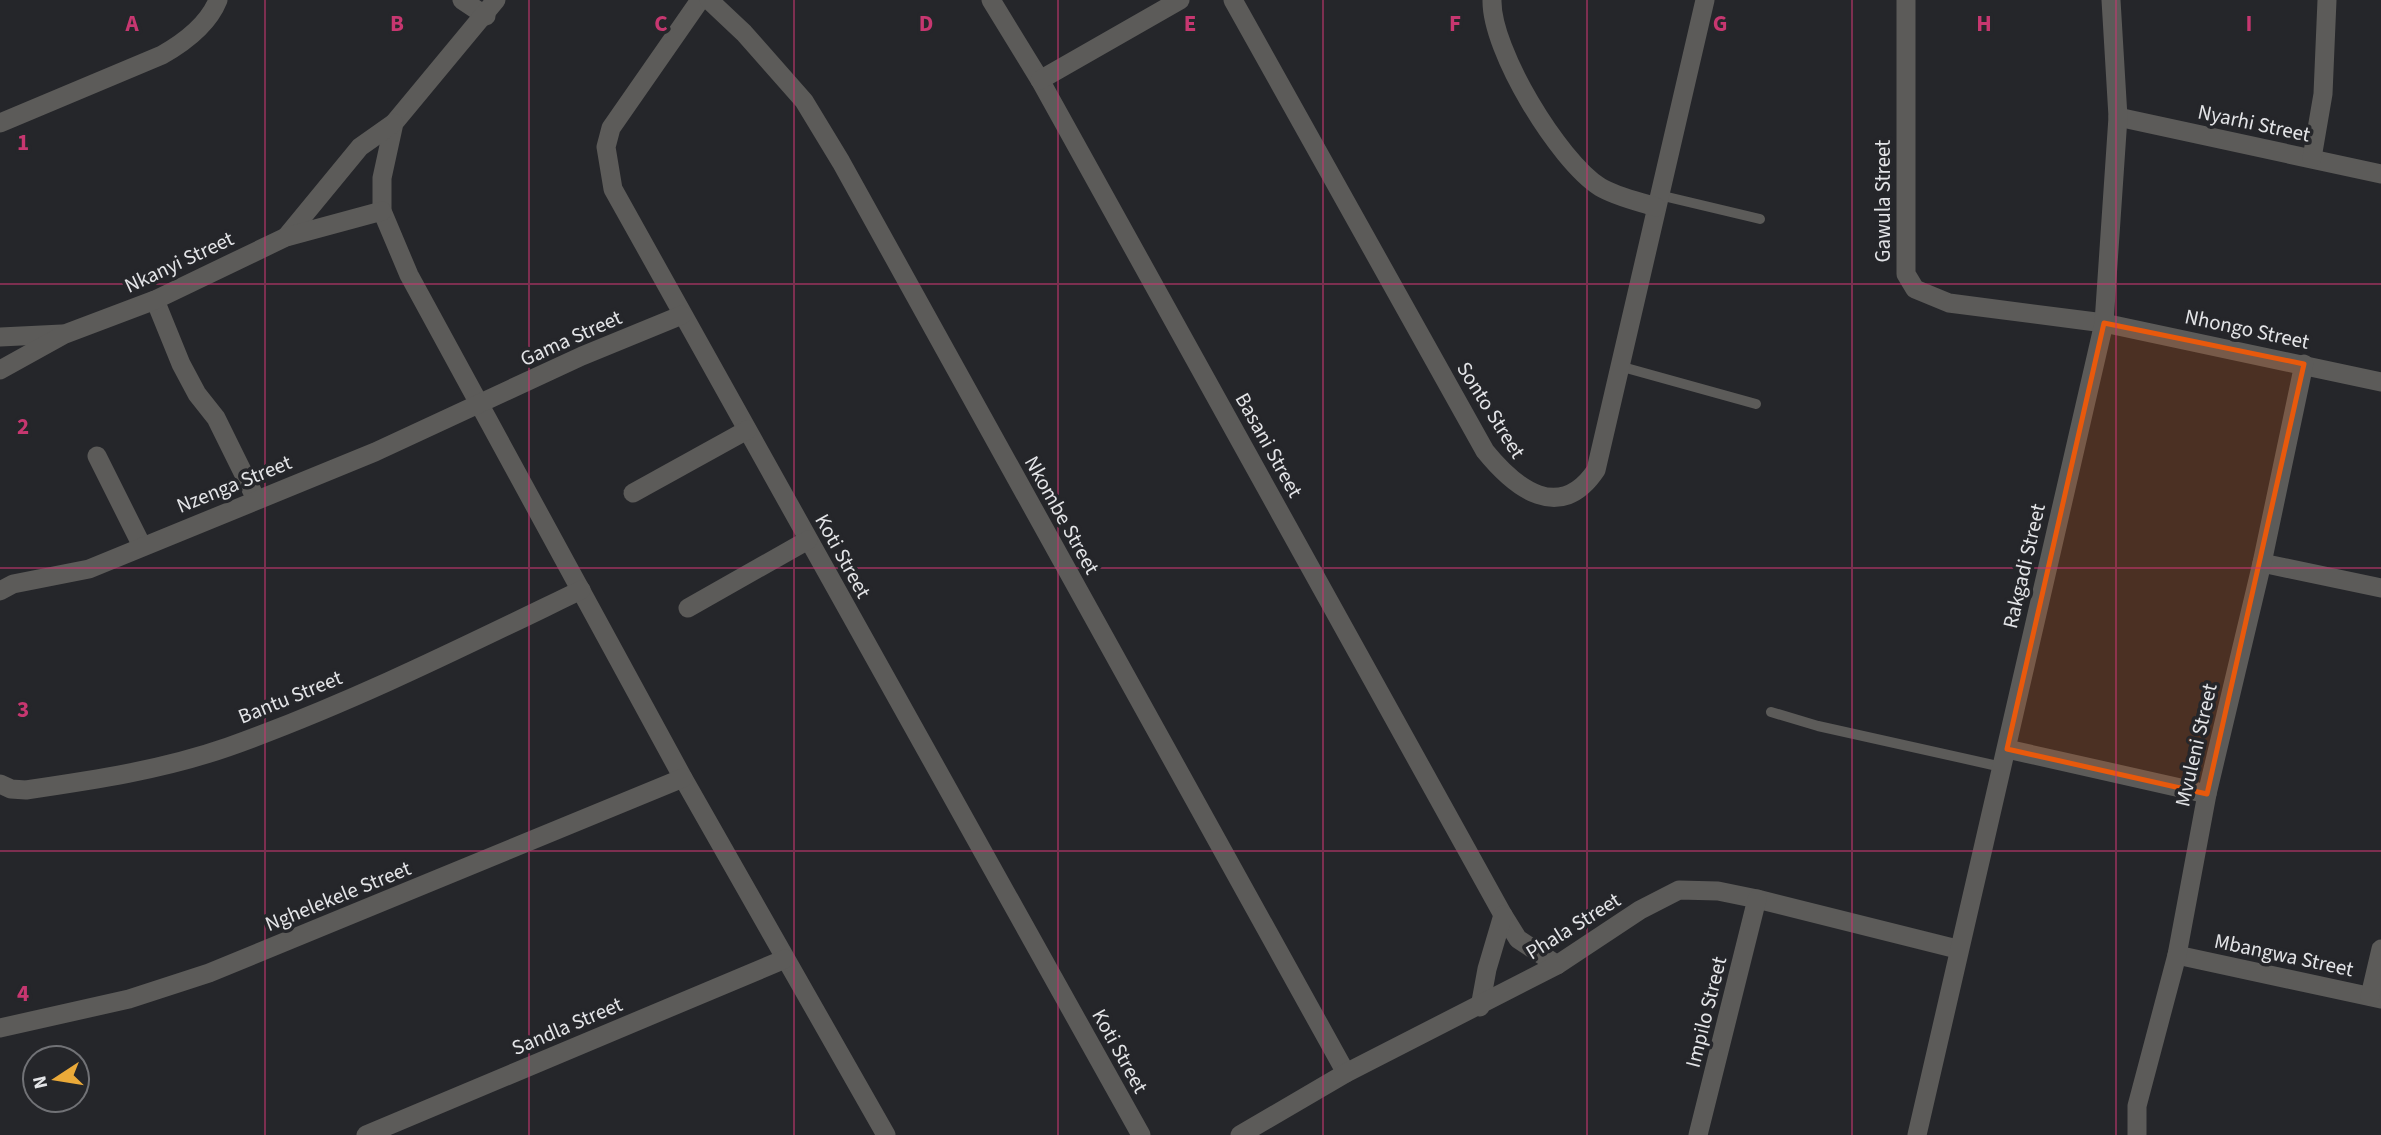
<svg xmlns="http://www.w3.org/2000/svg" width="2381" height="1135" font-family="'Source Sans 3',sans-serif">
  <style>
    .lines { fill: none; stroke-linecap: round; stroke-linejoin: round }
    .service { stroke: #5c5b59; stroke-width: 10 }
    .minor { stroke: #5c5b59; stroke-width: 19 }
    .marked { fill: #e8590c; fill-opacity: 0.2; stroke: #e8590c; stroke-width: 5; stroke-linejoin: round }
    .grid { fill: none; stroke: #c73770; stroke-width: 2; stroke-opacity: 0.55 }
    .labels { text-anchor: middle; stroke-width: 7; stroke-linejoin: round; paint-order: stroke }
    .street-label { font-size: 21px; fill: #e3e4e7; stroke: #25262a }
    .grid-label { font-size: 23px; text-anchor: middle; font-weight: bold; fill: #c73770; stroke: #25262a; stroke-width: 7; stroke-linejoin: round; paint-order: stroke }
  </style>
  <rect width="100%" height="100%" fill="#25262a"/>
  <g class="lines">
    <g class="service">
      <polyline points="1659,195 1760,219"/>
      <polyline points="1619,366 1756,404"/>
      <polyline points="1771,712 1818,726 2002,767"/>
    </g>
    <g class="minor">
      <polyline points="462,0 486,16"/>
      <polyline points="496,0 394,123 382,178 382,211 409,275 683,778 886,1135"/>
      <polyline points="700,0 611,128 606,147 613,189 1141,1135"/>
      <polyline points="709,0 744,33 804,101 841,162 1346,1073"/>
      <polyline points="991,0 1040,80 1503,915 1518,939 1557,965"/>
      <path d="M1233 0 1485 451C1515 488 1560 524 1596 470L1705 0"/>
      <path d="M1492 0C1491 50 1558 160 1600 187 1617 197 1637 201 1656 207"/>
      <polyline points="1906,0 1906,274 1915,289 1949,303 2104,323 2381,382"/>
      <polyline points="1040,80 1180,0"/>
      <polyline points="2118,117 2381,174"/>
      <path d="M0 123 162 55C185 42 208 25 218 0"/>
      <polyline points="2312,158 2323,94 2327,0"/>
      <polyline points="286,237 360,147 394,123"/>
      <polyline points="155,300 181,364 197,394 216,418 256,499"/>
      <polyline points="0,337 62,334"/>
      <polyline points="0,370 65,334 155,300 286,237 382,211"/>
      <polyline points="97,456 142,546"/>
      <polyline points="633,493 747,430"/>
      <polyline points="2262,563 2381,588"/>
      <polyline points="0,591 13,584 89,569 375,452 582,356 682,315"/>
      <polyline points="688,608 808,540"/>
      <polyline points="2007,749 2207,794"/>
      <path d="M0 784 11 789 26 790C94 780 162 770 228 747 349 704 465 646 581 590"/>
      <polyline points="2177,955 2381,999"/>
      <polyline points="2370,996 2381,949"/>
      <polyline points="1480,1007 1487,969 1503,915"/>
      <polyline points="0,1028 129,999 209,973 683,778"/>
      <polyline points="366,1135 785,959"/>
      <polyline points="1240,1135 1346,1073 1557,965 1640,910 1679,890 1718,891 1757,899 1957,949"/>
      <polyline points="1698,1135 1757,899"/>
      <polyline points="1917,1135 2104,323 2118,117 2111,0"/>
      <polyline points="2137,1135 2137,1106 2177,955 2207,794 2262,563 2304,364"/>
    </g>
  </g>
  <path class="marked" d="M2104 323 2304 364 2207 794 2007 749Z"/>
  <path class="grid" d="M265 0V1135M529 0V1135M794 0V1135M1058 0V1135M1323 0V1135M1587 0V1135M1852 0V1135M2116 0V1135M0 284H2381M0 568H2381M0 851H2381"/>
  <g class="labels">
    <g class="street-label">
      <text transform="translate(2254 123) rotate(12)" y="7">Nyarhi Street</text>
      <text transform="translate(1883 201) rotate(-90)" y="7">Gawula Street</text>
      <text transform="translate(179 262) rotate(-25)" y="7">Nkanyi Street</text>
      <text transform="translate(2247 329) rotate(12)" y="7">Nhongo Street</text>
      <text transform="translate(571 338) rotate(-24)" y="7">Gama Street</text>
      <text transform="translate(1491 410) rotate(58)" y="7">Sonto Street</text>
      <text transform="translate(1269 445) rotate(61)" y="7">Basani Street</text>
      <text transform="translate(234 484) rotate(-22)" y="7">Nzenga Street</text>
      <text transform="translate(1062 515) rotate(61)" y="7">Nkombe Street</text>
      <text transform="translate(843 556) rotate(61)" y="7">Koti Street</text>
      <text transform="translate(2024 566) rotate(-77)" y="7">Rakgadi Street</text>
      <text transform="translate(290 697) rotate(-22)" y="7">Bantu Street</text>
      <text transform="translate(2196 745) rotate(-77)" y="7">Mvuleni Street</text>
      <text transform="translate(338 896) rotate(-22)" y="7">Nghelekele Street</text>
      <text transform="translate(1573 926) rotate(-32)" y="7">Phala Street</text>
      <text transform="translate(2284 955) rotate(12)" y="7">Mbangwa Street</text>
      <text transform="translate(1706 1012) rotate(-76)" y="7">Impilo Street</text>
      <text transform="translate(567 1026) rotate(-23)" y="7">Sandla Street</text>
      <text transform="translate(1120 1051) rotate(61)" y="7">Koti Street</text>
    </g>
  </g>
  <g class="grid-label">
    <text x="132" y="31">A</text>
    <text x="397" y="31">B</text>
    <text x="661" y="31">C</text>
    <text x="926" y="31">D</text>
    <text x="1190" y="31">E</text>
    <text x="1455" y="31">F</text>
    <text x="1720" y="31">G</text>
    <text x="1984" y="31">H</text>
    <text x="2249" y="31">I</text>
    <text x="23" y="150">1</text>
    <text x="23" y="434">2</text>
    <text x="23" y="717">3</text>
    <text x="23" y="1001">4</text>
  </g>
  <g transform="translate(56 1079) rotate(258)"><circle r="33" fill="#25262a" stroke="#717276" stroke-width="2"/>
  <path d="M0-5L12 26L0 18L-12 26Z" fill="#ebaa39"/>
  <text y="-10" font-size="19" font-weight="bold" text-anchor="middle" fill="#e3e4e7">N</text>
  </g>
</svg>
